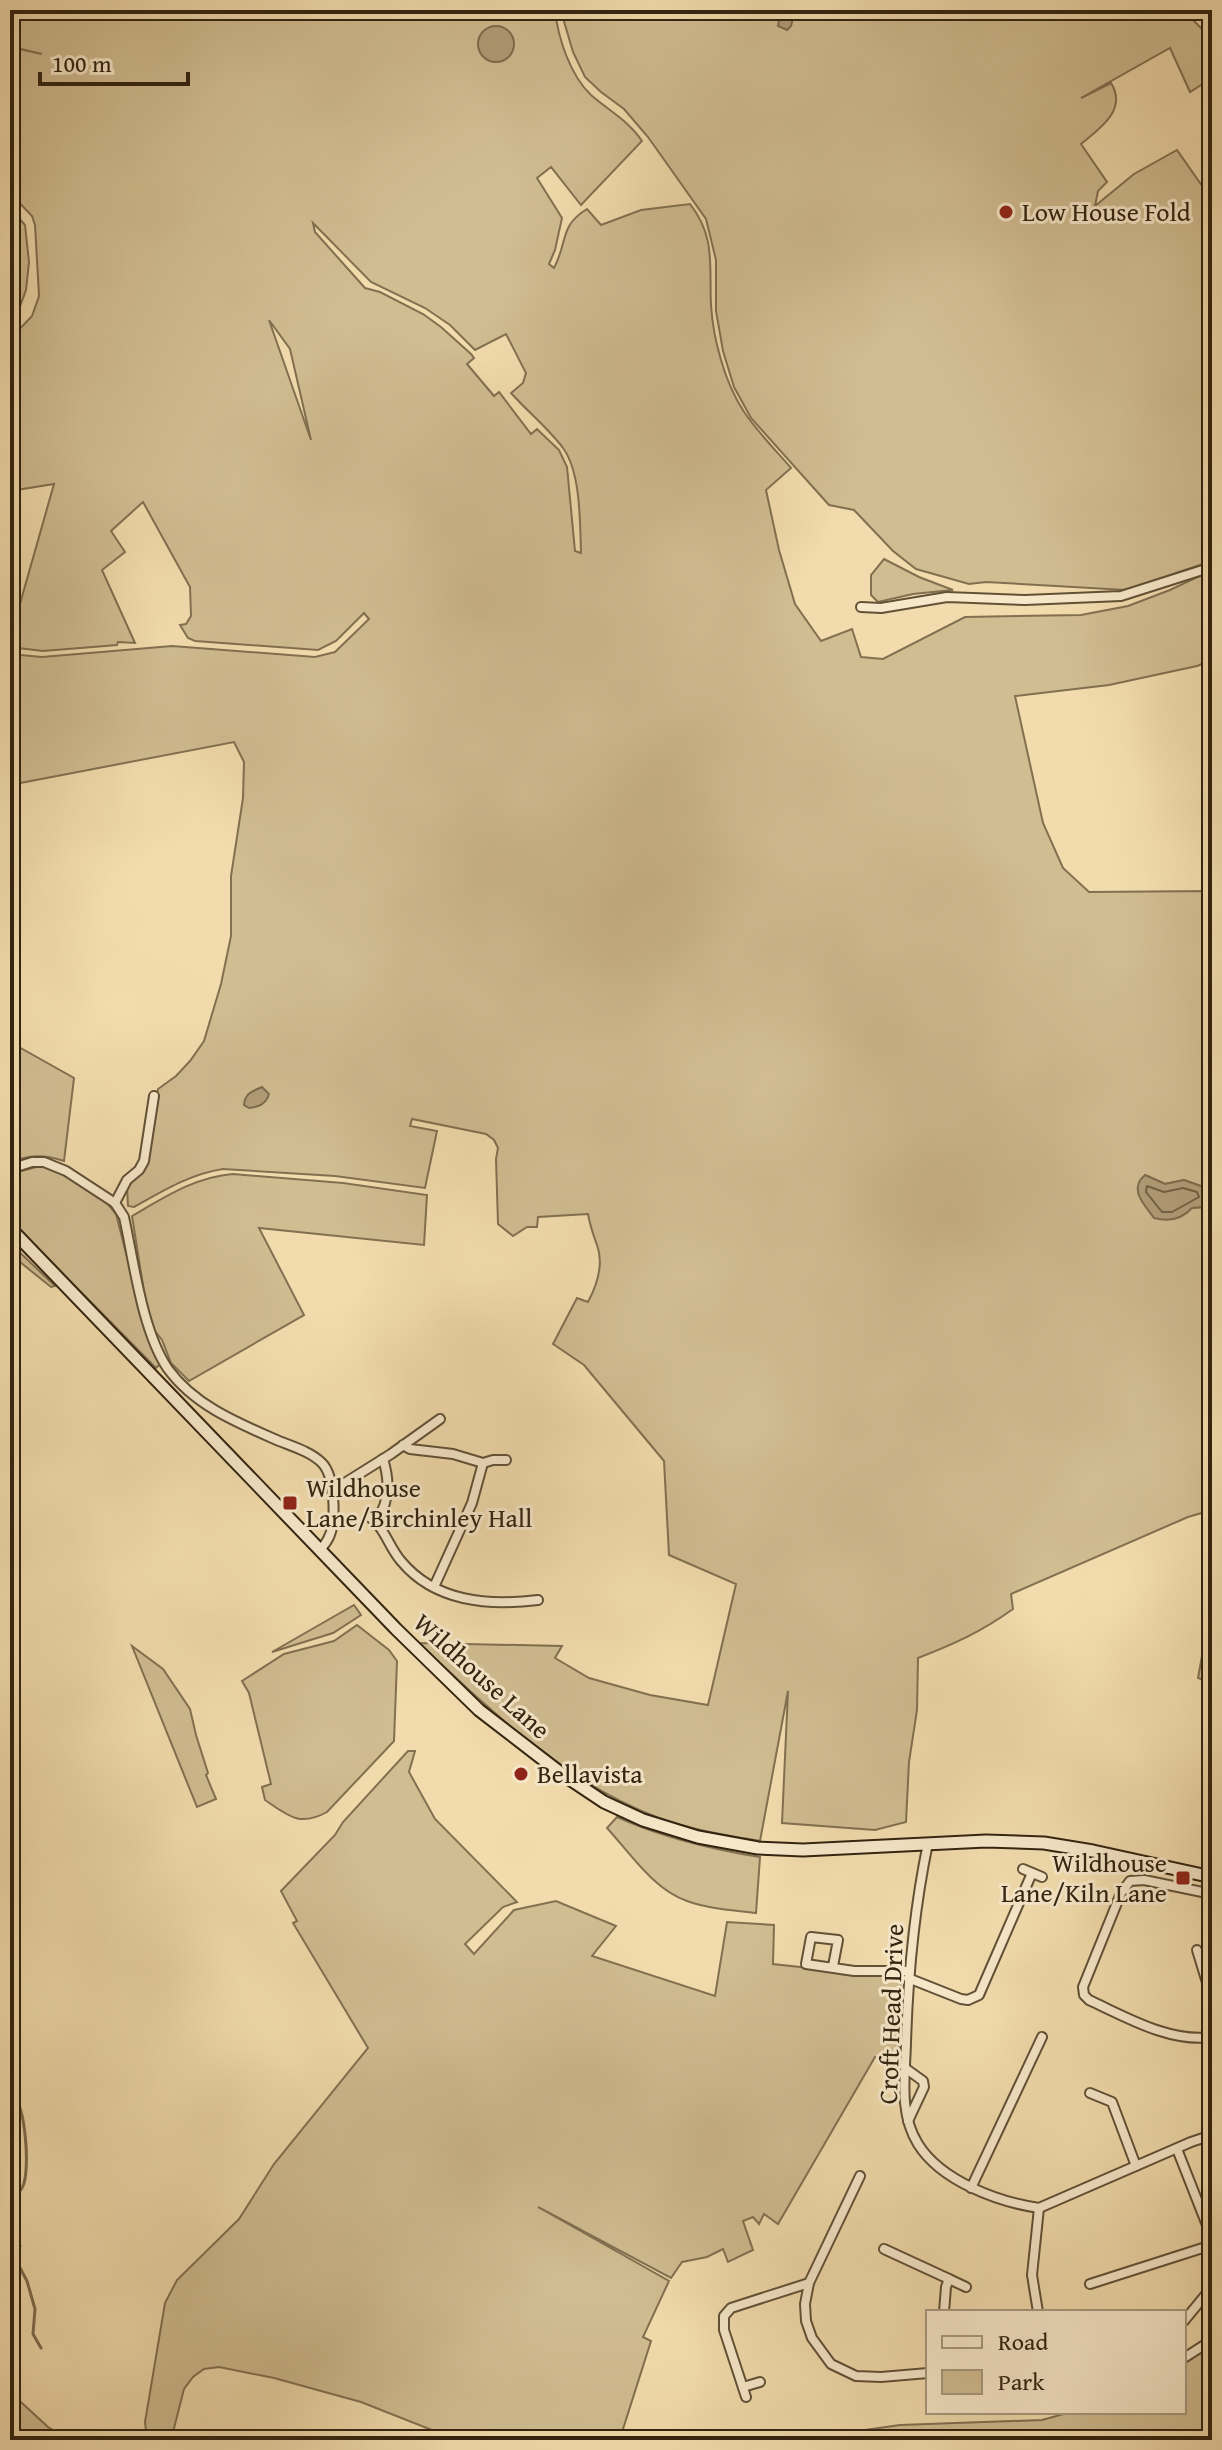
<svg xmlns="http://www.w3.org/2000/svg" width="1222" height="2450" font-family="'Gentium Book Plus',serif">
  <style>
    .green { fill: #d1bd92; stroke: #827051; stroke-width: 2; fill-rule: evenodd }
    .water { fill: #b19d78; stroke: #7e6c4e; stroke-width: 2 }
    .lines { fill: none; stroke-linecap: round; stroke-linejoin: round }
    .shore { stroke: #726044; stroke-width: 2 }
    .stream { stroke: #7e6c4e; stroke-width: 3 }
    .minor-casing { stroke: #625137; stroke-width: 12 }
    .secondary-casing { stroke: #322310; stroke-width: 15 }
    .minor { stroke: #f7e8ca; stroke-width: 8 }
    .secondary { stroke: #f7e8ca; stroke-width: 11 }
    .poi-dot { fill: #8f2418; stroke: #f7e8ca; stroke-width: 3 }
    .labels { text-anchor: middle; stroke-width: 6; stroke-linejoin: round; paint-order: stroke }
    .poi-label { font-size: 26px; fill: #322310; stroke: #f7e8ca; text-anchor: start }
    .street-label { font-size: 26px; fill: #322310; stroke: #f7e8ca }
  </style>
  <rect width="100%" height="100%" fill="#f2dcad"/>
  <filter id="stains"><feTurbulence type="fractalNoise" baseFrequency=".0025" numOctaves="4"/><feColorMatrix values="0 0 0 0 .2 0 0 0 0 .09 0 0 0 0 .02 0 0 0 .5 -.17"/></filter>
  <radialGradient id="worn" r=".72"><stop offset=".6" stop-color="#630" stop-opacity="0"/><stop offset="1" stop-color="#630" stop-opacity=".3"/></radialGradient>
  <g class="green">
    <path d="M10 10H555C558 38 570 75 591 95 608 110 629 121 642 141L581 205 551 167 537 178 562 218 555 250 549 264 554 268C568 242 559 226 587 209L601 225 641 210 690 204C716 237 709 266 711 305 712 323 716 343 721 360 736 412 757 429 791 468L766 490 779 550 795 604 821 641 852 629 861 657 883 659 965 617 1081 615 1128 606 1170 590 1212 570V660L1197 666 1109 685 1015 696 1043 823 1063 868 1089 892 1212 891V1190L1184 1180 1165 1184 1145 1175 1192 1208 1203 1207 1204 1203 1212 1198V1510L1188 1517 1011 1594 1013 1609C981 1632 954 1644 918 1658L917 1710 909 1762 906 1822 875 1830 782 1823 788 1691 760 1841C726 1835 692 1830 659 1818 565 1783 491 1711 419 1643L562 1646 555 1658 589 1678 650 1695 708 1705 736 1584 669 1555 664 1461 584 1365 553 1344 577 1298 588 1302C597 1285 604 1264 597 1245 593 1234 590 1226 588 1214L538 1217 537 1227H527L513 1236 498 1224 496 1159 498 1148 494 1140 486 1134 412 1119 410 1126 437 1131 425 1188 335 1176 223 1169C190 1174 163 1191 134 1207L128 1206 127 1187 142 1171 158 1089 176 1076 190 1061 204 1041 221 984 231 936V876L243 798 244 762 234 742 10 785V654L42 657 172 646 315 657 335 652 369 619 364 613 336 641 318 650 195 641 188 638 180 625 186 624 191 616 190 587 143 502 111 531 125 552 102 570 135 643 118 642 117 645 43 651 10 647V639L54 484 10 491V208L25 225 29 262 26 290 14 323 15 334 32 316 39 296 35 225 32 216 10 193V47L42 54 21 49 10 43ZM313 223 371 282 425 308 450 325 475 350 506 334 526 373 523 383 511 393C528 412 548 428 563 448 581 472 580 524 581 553L575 551 567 467 559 450 537 429 531 434 499 392 494 396 467 364 474 358 471 354 441 327 423 314 380 292 365 288 315 232ZM269 320 290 349 311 440Z"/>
    <path d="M562 10H1183L1212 39V78L1190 92 1170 48 1081 98 1111 83C1128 110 1099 129 1081 144L1107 182 1098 191 1095 206 1134 174 1177 150 1212 200V561L1126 590 986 582 969 584 916 569 893 551 854 510 829 505 751 418 734 387 723 351 716 311V260L706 219 648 137 624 109 601 92 585 77 573 52 563 18Z"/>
    <polygon points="884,559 919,577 953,590 913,594 878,602 871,595 871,575"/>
    <path d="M10 1042 74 1078 64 1161C44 1154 29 1155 10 1162Z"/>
    <path d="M40 1166C69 1174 98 1190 116 1214L145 1327 152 1349 161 1363 156 1368 10 1220V1174Z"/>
    <path d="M233 1174 343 1183 427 1195 424 1245 259 1228 304 1315 189 1381 171 1363 162 1340 154 1330 148 1317 132 1216C165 1197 195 1177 233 1174Z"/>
    <polygon points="10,1243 55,1286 51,1287 10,1254"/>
    <polygon points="1212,1602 1212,1684 1198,1678"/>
    <polygon points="354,1605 361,1615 333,1633 272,1652"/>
    <path d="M357 1625 389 1650 397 1661 394 1741 327 1812C300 1827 288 1816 265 1800L262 1787 271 1784 249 1693 242 1681 284 1654 334 1641Z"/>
    <polygon points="132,1646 163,1669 190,1709 196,1735 208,1773 206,1775 216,1799 197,1807"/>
    <polygon points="408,1751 415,1751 409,1772 435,1819 517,1902 503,1907 465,1944 474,1954 514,1910 556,1901 616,1926 592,1956 715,1996 727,1922 774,1925 773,1964 901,1978 899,2059 875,2057 778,2224 764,2214 759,2224 753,2217 743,2221 753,2250 728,2262 723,2249 707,2257 682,2262 671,2278 538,2207 669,2281 643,2337 651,2341 623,2429 617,2440 457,2440 361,2402 274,2378 219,2367 204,2369 193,2377 184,2389 171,2440 147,2440 145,2422 165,2303 177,2280 239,2219 274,2164 368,2048 293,1923 297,1921 281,1891 335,1835 343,1822"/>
    <path d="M617 1817C664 1838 710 1849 760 1857L756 1913C733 1910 709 1909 687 1901 654 1890 630 1853 607 1828Z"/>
    <polygon points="1212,2342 1212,2440 814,2440 823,2436 900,2425 1042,2420 1071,2412 1184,2412 1184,2360"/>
    <polygon points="10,2392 48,2427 70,2440 10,2440"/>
  </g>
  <g class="water">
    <polygon points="781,10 795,10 791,26 787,30 778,26"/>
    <circle cx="496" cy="44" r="18"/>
    <path d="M262 1087 269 1094C266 1104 259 1107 249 1108L244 1105C245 1093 253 1091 262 1087Z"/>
    <path d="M1145 1175 1165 1184 1184 1180 1212 1190V1198L1204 1203 1203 1207 1192 1208C1182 1219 1169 1222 1154 1218 1144 1204 1128 1189 1145 1175Z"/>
  </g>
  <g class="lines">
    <polygon class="shore" points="1147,1186 1164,1192 1183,1188 1197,1192 1199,1197 1172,1212 1162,1212 1146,1192"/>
    <g class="stream">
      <path d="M10 2003C12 2023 20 2079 13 2095 26 2107 30 2170 23 2186 20 2193 15 2196 10 2200"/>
      <polyline points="10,2222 20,2246 16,2247 18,2264 27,2281 35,2309 33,2334 41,2348"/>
    </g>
    <defs>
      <g id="minor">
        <polyline points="861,607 881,608 947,597 1025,600 1121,596 1212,567"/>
        <path d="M10 1169 32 1162H44L66 1171 115 1203 124 1217C134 1262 142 1331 168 1369 195 1406 238 1423 279 1441 294 1447 311 1452 322 1463 335 1476 337 1523 328 1539 326 1543 323 1546 321 1549"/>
        <polyline points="115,1203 127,1180 139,1170 144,1161 154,1096"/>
        <polyline points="403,1445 410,1449 453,1454 483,1463 493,1460 506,1460"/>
        <polyline points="332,1491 391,1454 440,1419"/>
        <path d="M368 1516C385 1527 388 1546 401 1561 435 1602 488 1606 538 1600"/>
        <path d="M376 1521C390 1502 390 1481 383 1459"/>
        <polyline points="434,1587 472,1503 483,1463"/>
        <path d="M928 1843C914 1910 908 1975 906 2043 905 2077 899 2114 918 2144 941 2181 998 2202 1039 2208L1191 2142 1212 2135"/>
        <polyline points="1023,1869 1042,1877"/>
        <path d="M1212 1894 1144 1880 1130 1881 1121 1893 1083 1987 1084 1995 1089 2000C1126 2017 1170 2043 1212 2037"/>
        <polyline points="1197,1950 1212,1999"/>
        <polyline points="833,1966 838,1940 811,1937 806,1964 854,1971 908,1971"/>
        <polyline points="908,1978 961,1999 968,2000 979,1995 1032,1873"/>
        <polyline points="905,2068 923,2081 924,2087 908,2121"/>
        <polyline points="1090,2093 1112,2102 1136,2166"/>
        <polyline points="1177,2149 1212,2238"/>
        <polyline points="860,2176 809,2283 805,2304 806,2321 812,2338 831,2364 856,2376 881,2377 928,2373"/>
        <polyline points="971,2188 1042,2037"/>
        <polyline points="884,2249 949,2279 946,2287 944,2312"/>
        <polyline points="949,2279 966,2287"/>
        <polyline points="1090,2284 1212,2245"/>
        <polyline points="1038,2312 1032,2275 1039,2208"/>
        <polyline points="1184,2321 1212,2287"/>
        <polyline points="1184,2358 1212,2340"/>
        <polyline points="743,2387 760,2382"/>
        <polyline points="746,2397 724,2330 724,2316 731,2308 809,2283"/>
      </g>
      <polyline id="secondary" points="10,1228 396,1629 479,1710 562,1774 604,1802 643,1820 698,1837 758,1848 803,1850 986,1841 1044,1843 1093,1851 1212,1877"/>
    </defs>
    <use href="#minor" class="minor-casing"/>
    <use href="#secondary" class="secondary-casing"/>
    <use href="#minor" class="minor"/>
    <use href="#secondary" class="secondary"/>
  </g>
  <g class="poi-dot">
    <circle cx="1006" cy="212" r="8"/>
    <rect x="282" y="1495" width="16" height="16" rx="4"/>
    <circle cx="521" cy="1774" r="8"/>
    <rect x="1175" y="1870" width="16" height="16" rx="4"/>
  </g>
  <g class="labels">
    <g class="poi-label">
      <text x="1022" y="221">Low House Fold</text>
      <text x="306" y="1497">Wildhouse<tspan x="306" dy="30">Lane/Birchinley Hall</tspan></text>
      <text x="537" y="1783">Bellavista</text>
      <text x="1167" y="1872" text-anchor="end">Wildhouse<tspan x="1167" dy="30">Lane/Kiln Lane</tspan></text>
    </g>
    <g class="street-label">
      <text transform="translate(482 1676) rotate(42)" y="9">Wildhouse Lane</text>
      <text transform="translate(891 2014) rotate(-88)" y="9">Croft Head Drive</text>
    </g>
  </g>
  <rect width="1222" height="2450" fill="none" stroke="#f2dcad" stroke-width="40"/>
  <rect x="12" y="12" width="1198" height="2426" fill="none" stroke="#322310" stroke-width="4"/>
  <rect x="20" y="20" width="1182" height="2410" fill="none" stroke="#322310" stroke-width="2"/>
  <rect x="926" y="2310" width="260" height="104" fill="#f7e8ca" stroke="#a89980" stroke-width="2"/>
  <rect x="942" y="2336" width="40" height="12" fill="#f7e8ca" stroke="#a89980" stroke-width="2"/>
  <text x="998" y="2350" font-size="24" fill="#322310">Road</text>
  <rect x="942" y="2370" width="40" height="24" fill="#d1bd92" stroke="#a89980" stroke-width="2"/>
  <text x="998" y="2390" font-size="24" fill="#322310">Park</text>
  <path d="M40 72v12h148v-12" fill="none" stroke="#322310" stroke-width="4"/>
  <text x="52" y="72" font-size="24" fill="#322310" stroke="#f7e8ca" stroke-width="6" paint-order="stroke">100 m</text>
  <rect width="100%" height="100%" filter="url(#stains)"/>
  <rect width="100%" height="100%" fill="url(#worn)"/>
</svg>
